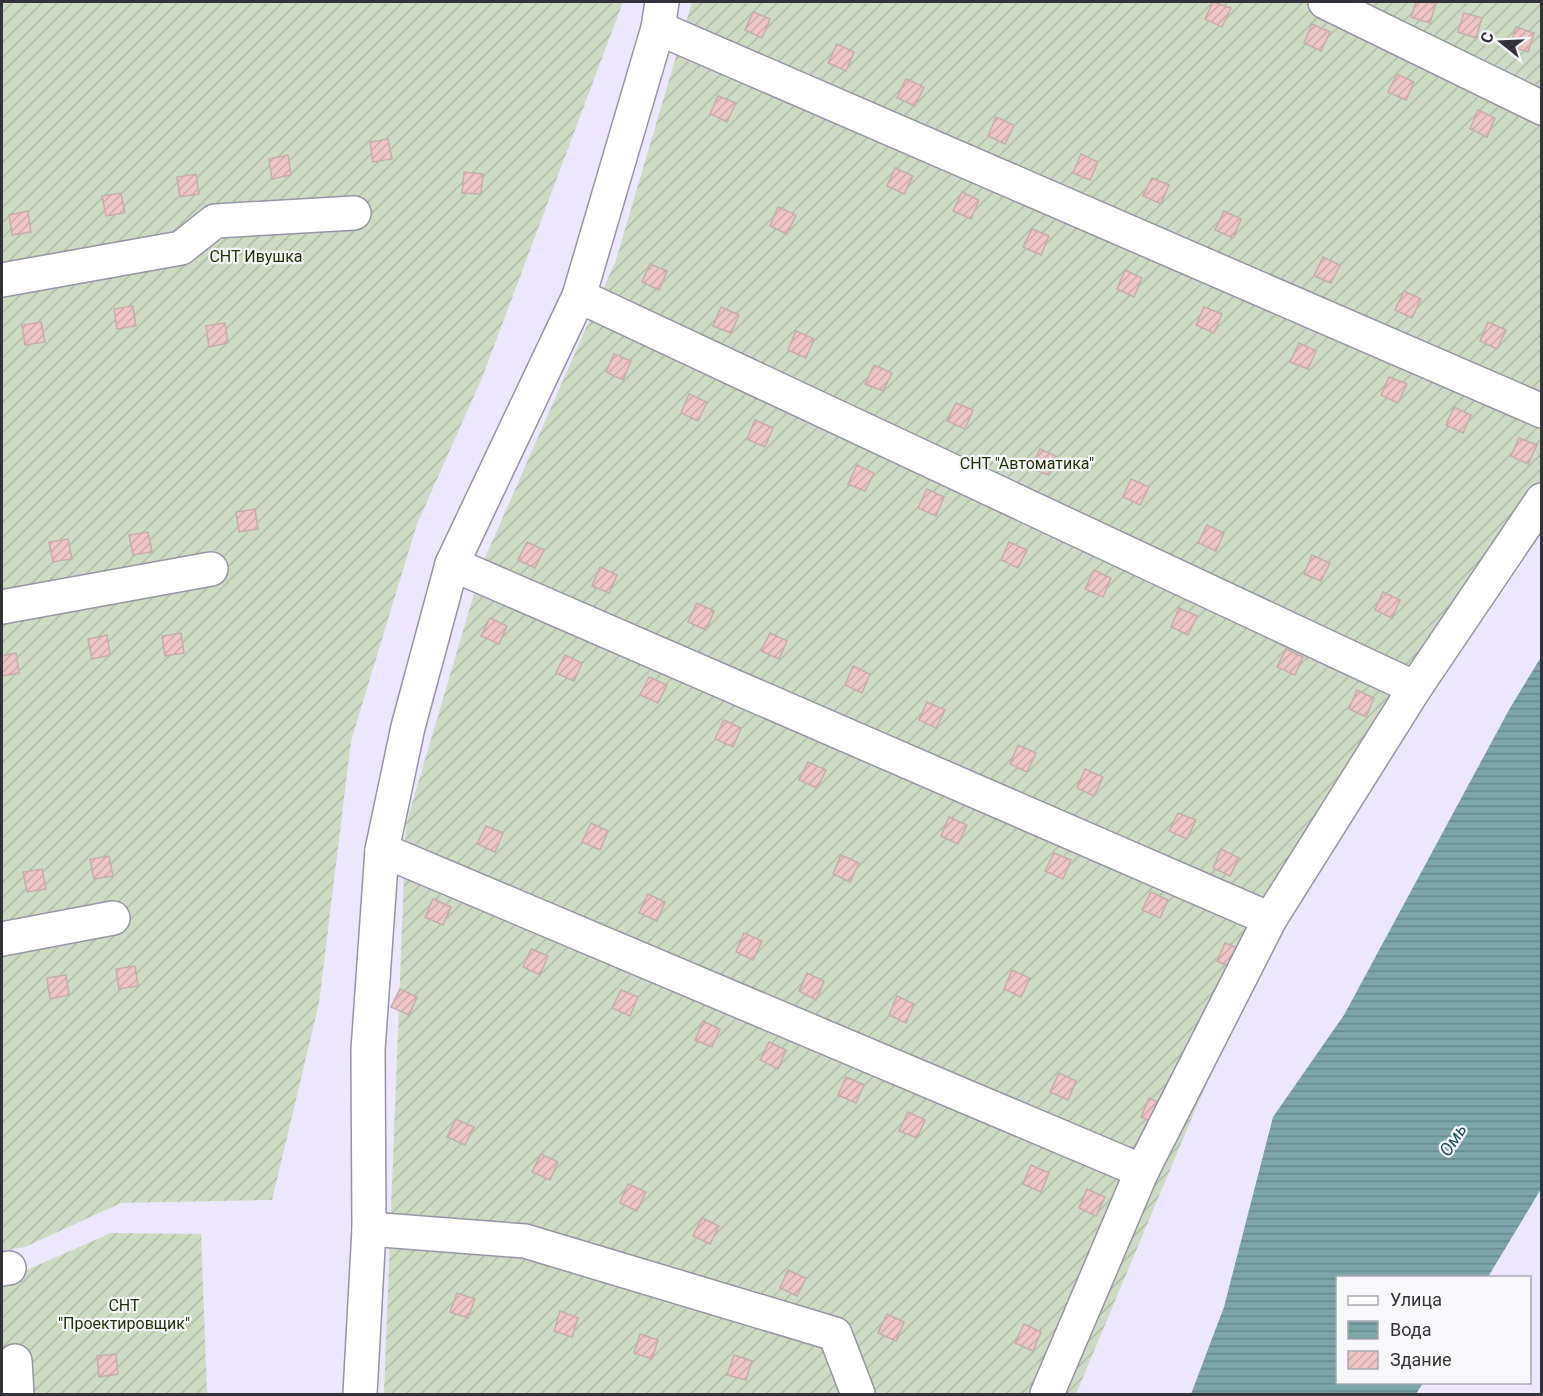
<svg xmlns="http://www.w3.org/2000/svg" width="1543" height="1396" font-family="Roboto,sans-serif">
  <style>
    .garden { fill: url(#garden-furrows) }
    .water { fill: url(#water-rules) }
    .building { fill: url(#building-hatch); stroke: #c6acab; stroke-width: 1.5 }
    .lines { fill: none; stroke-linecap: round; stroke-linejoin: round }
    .minor-casing { stroke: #9792a7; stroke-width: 36 }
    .minor { stroke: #fff; stroke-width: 33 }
    .labels { text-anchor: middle; stroke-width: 4.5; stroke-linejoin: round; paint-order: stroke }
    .park-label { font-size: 16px; fill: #1a3001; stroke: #f8f7fc }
    .water-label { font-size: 18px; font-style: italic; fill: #175459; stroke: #f8f7fc }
  </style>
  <defs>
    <pattern id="garden-furrows" width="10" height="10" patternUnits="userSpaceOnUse" patternTransform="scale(1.5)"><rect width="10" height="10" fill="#cddbc2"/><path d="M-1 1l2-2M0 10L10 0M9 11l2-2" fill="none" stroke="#b0bca7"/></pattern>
    <pattern id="water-rules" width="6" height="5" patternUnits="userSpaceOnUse" patternTransform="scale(1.5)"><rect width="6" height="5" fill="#7ca6aa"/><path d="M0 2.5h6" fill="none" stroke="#66888b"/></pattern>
    <pattern id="building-hatch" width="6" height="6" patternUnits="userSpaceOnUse" patternTransform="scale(1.5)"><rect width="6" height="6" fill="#edc5c4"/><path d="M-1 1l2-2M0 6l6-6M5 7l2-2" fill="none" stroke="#ccaaa9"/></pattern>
  </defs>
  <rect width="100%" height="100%" fill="#ece7fe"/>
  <g class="garden">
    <polygon points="2,2 623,2 482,378 417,524 351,741 319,1003 272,1200 121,1203 25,1247 2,1251"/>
    <polygon points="692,2 1541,2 1541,487 1278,923 1193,1115 1076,1394 384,1394 406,824 484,560 616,260"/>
    <polygon points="111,1233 201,1234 207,1394 2,1394 2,1276 20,1273"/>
  </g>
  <polygon class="water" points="1541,657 1541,1189 1488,1277 1338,1278 1338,1382 1423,1383 1416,1394 1191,1394 1224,1307 1273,1117 1344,1015 1510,708"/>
  <g class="building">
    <polygon points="1213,2 1231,8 1222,27 1205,19"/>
    <polygon points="1416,2 1436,3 1430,23 1411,17"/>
    <polygon points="753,12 770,19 762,38 745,30"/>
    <polygon points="1464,13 1482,18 1476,38 1458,32"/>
    <polygon points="1312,24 1330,32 1321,51 1304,43"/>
    <polygon points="1516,27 1534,33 1528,52 1510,46"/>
    <polygon points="837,44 854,52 846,71 828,63"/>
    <polygon points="1397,74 1414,82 1406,100 1388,92"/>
    <polygon points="906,79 924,87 915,106 897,98"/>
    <polygon points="718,96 736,103 727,122 710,114"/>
    <polygon points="1478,110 1495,118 1487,137 1470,129"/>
    <polygon points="996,117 1014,125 1005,144 988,136"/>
    <polygon points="388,139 392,159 373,162 370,142"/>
    <polygon points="1081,154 1098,162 1090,180 1073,173"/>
    <polygon points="288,155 291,175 272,179 269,159"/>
    <polygon points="895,168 913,176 904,194 887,186"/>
    <polygon points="464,172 483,174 481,194 462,193"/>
    <polygon points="196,174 199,194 180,197 177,177"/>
    <polygon points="1152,178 1169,185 1161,204 1143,196"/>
    <polygon points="962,192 979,200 971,219 953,211"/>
    <polygon points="121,193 125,213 106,216 102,196"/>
    <polygon points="778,207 796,215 787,234 770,226"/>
    <polygon points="28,211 31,232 12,235 9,215"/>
    <polygon points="1224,211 1241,219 1233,238 1215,230"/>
    <polygon points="1032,229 1049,236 1041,255 1023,247"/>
    <polygon points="1323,257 1340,265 1331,283 1314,276"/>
    <polygon points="650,264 667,271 659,290 642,282"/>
    <polygon points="1125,270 1142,278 1134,297 1117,289"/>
    <polygon points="1404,291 1421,299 1412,318 1395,310"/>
    <polygon points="133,306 136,326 117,329 114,309"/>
    <polygon points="721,307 739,315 731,333 713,326"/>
    <polygon points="1204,307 1222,314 1214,333 1196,325"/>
    <polygon points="41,322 45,342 25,345 22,325"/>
    <polygon points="1488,322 1506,330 1497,349 1480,341"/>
    <polygon points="225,323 228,343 209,347 206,326"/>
    <polygon points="796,331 814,339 806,358 788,350"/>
    <polygon points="1299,343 1316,351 1308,369 1290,362"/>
    <polygon points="614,354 631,361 623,380 606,372"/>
    <polygon points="874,365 892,373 883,391 865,384"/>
    <polygon points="1389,377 1407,384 1398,403 1381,395"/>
    <polygon points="689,394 707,402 698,421 681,413"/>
    <polygon points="956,403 973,410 965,429 947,421"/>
    <polygon points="1454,407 1471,415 1463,433 1446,425"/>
    <polygon points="755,420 773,428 765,447 747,439"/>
    <polygon points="1519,438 1537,445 1528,464 1511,456"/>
    <polygon points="1040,449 1058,457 1049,475 1031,468"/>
    <polygon points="857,465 874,473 865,491 848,484"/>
    <polygon points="1131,479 1149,487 1140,505 1123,497"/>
    <polygon points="927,489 944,497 936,516 918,508"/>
    <polygon points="255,509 258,529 239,532 236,512"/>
    <polygon points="1207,525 1224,533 1216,551 1198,543"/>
    <polygon points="148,532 152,552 133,555 129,535"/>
    <polygon points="68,539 72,559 53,562 49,542"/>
    <polygon points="527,542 544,550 535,568 518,560"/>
    <polygon points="1009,542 1027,550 1018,568 1001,560"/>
    <polygon points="1312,555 1330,563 1321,581 1304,574"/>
    <polygon points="600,567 617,575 609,593 592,586"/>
    <polygon points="1094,570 1111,578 1103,597 1085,589"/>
    <polygon points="1383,592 1400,600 1392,618 1375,610"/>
    <polygon points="697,603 714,611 706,630 688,622"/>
    <polygon points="1179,608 1197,616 1188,635 1171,627"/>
    <polygon points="490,618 507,626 499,644 481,636"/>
    <polygon points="181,633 184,653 165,656 162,636"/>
    <polygon points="770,633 787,641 779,659 761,651"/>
    <polygon points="107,635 110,655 92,659 88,639"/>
    <polygon points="1286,649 1303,657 1295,675 1277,667"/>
    <polygon points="16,653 19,673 2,676 2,656"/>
    <polygon points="565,655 582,663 574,681 556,673"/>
    <polygon points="853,666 870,674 862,693 845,685"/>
    <polygon points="649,677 667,685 658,703 640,695"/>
    <polygon points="1357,690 1374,698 1366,717 1349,709"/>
    <polygon points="927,702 945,710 936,728 919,720"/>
    <polygon points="724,720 741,728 733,747 715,739"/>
    <polygon points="1018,745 1036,753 1027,772 1010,764"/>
    <polygon points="808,762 826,770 817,788 799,780"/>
    <polygon points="1085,769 1103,777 1094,796 1077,788"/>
    <polygon points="1178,813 1196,820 1187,839 1169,831"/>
    <polygon points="949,817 967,825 958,844 941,836"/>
    <polygon points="591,823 608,831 600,850 582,842"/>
    <polygon points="486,826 503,833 495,852 477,844"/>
    <polygon points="1221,849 1239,858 1230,876 1213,868"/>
    <polygon points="1054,853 1071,860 1063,879 1045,871"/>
    <polygon points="841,855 859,863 850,882 833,874"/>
    <polygon points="109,856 113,876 94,879 90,859"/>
    <polygon points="42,869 46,889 27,892 23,872"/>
    <polygon points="1151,892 1168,900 1160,918 1142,910"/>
    <polygon points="648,894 665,902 657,921 639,913"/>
    <polygon points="433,899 451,907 443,925 425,917"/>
    <polygon points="744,933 762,941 753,960 736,952"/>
    <polygon points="1225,943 1243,950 1235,969 1217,961"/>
    <polygon points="531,949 548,956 540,975 523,967"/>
    <polygon points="135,966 138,986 119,989 116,969"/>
    <polygon points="1012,970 1030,978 1021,997 1004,989"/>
    <polygon points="807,973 824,981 816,1000 799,991"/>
    <polygon points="66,975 69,995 50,999 47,978"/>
    <polygon points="400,989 417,997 409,1015 391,1007"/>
    <polygon points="621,990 638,997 630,1016 612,1008"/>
    <polygon points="897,996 914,1004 906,1023 889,1015"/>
    <polygon points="703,1021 720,1029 712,1047 695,1040"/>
    <polygon points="769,1042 786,1050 778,1069 760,1060"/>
    <polygon points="1059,1073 1076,1081 1068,1100 1050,1092"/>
    <polygon points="846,1077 864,1085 856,1103 838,1095"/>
    <polygon points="1149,1098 1167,1106 1159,1125 1141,1117"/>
    <polygon points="908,1112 925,1120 917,1138 899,1131"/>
    <polygon points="456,1119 474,1127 465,1145 447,1137"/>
    <polygon points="541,1154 558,1162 550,1180 532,1172"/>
    <polygon points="1031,1165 1049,1173 1041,1192 1023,1184"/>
    <polygon points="628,1184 646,1192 637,1211 620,1203"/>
    <polygon points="1087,1189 1105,1197 1096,1216 1079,1208"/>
    <polygon points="702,1218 719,1226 710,1244 693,1236"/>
    <polygon points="788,1270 806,1278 797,1296 780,1288"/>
    <polygon points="457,1293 475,1299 468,1318 450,1312"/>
    <polygon points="560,1311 578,1318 572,1337 554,1331"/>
    <polygon points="887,1314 904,1322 896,1341 878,1333"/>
    <polygon points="1024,1324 1041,1332 1033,1351 1015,1343"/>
    <polygon points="640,1334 658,1340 652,1359 634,1353"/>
    <polygon points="116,1354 118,1374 99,1377 97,1356"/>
    <polygon points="734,1355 752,1361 746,1380 727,1375"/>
  </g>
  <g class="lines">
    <defs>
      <g id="minor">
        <polyline points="1325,2 1542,108"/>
        <polyline points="658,28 1542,411"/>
        <polyline points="2,280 181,248 215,221 354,213"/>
        <polyline points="579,296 1415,688"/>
        <polyline points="452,564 1270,919"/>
        <polyline points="2,607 211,569"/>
        <polyline points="382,850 1142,1171"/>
        <polyline points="2,939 113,918"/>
        <polyline points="369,1229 525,1241 835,1334 858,1394"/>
        <polyline points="2,1269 9,1268"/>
        <polyline points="15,1361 17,1394"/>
        <polyline points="360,1394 369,1229 368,1050 382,850 408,727 452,564 579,296 658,28 662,2"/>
        <polyline points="1047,1394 1142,1171 1270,919 1415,688 1542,500"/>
      </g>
    </defs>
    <use href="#minor" class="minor-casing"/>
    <use href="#minor" class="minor"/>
  </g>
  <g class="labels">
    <g class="park-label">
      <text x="256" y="262">СНТ Ивушка</text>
      <text x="1027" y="469">СНТ "Автоматика"</text>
      <text x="124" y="1311">СНТ<tspan x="124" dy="18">"Проектировщик"</tspan></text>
    </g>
    <g class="water-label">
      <text transform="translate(1453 1140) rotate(-57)" y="6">Омь</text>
    </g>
  </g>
  <rect width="1543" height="1396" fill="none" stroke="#33313a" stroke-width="6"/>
  <rect x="1336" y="1276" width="195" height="108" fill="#f8f7fc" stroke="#a9a8ae" stroke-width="1.5"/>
  <rect x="1348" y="1296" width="30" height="9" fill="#ffffff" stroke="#a9a8ae" stroke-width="1.5"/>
  <text x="1390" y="1306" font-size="18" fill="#33313a">Улица</text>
  <rect x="1348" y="1321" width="30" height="18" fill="url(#water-rules)" stroke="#a9a8ae" stroke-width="1.5"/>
  <text x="1390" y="1336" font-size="18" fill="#33313a">Вода</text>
  <rect x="1348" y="1351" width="30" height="18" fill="url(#building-hatch)" stroke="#a9a8ae" stroke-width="1.5"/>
  <text x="1390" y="1366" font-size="18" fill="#33313a">Здание</text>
  <g transform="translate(1501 42) rotate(288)" stroke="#f8f7fc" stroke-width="4.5" paint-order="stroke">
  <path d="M0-4.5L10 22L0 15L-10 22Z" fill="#33313a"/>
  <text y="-9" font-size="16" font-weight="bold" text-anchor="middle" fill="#33313a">С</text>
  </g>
</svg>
